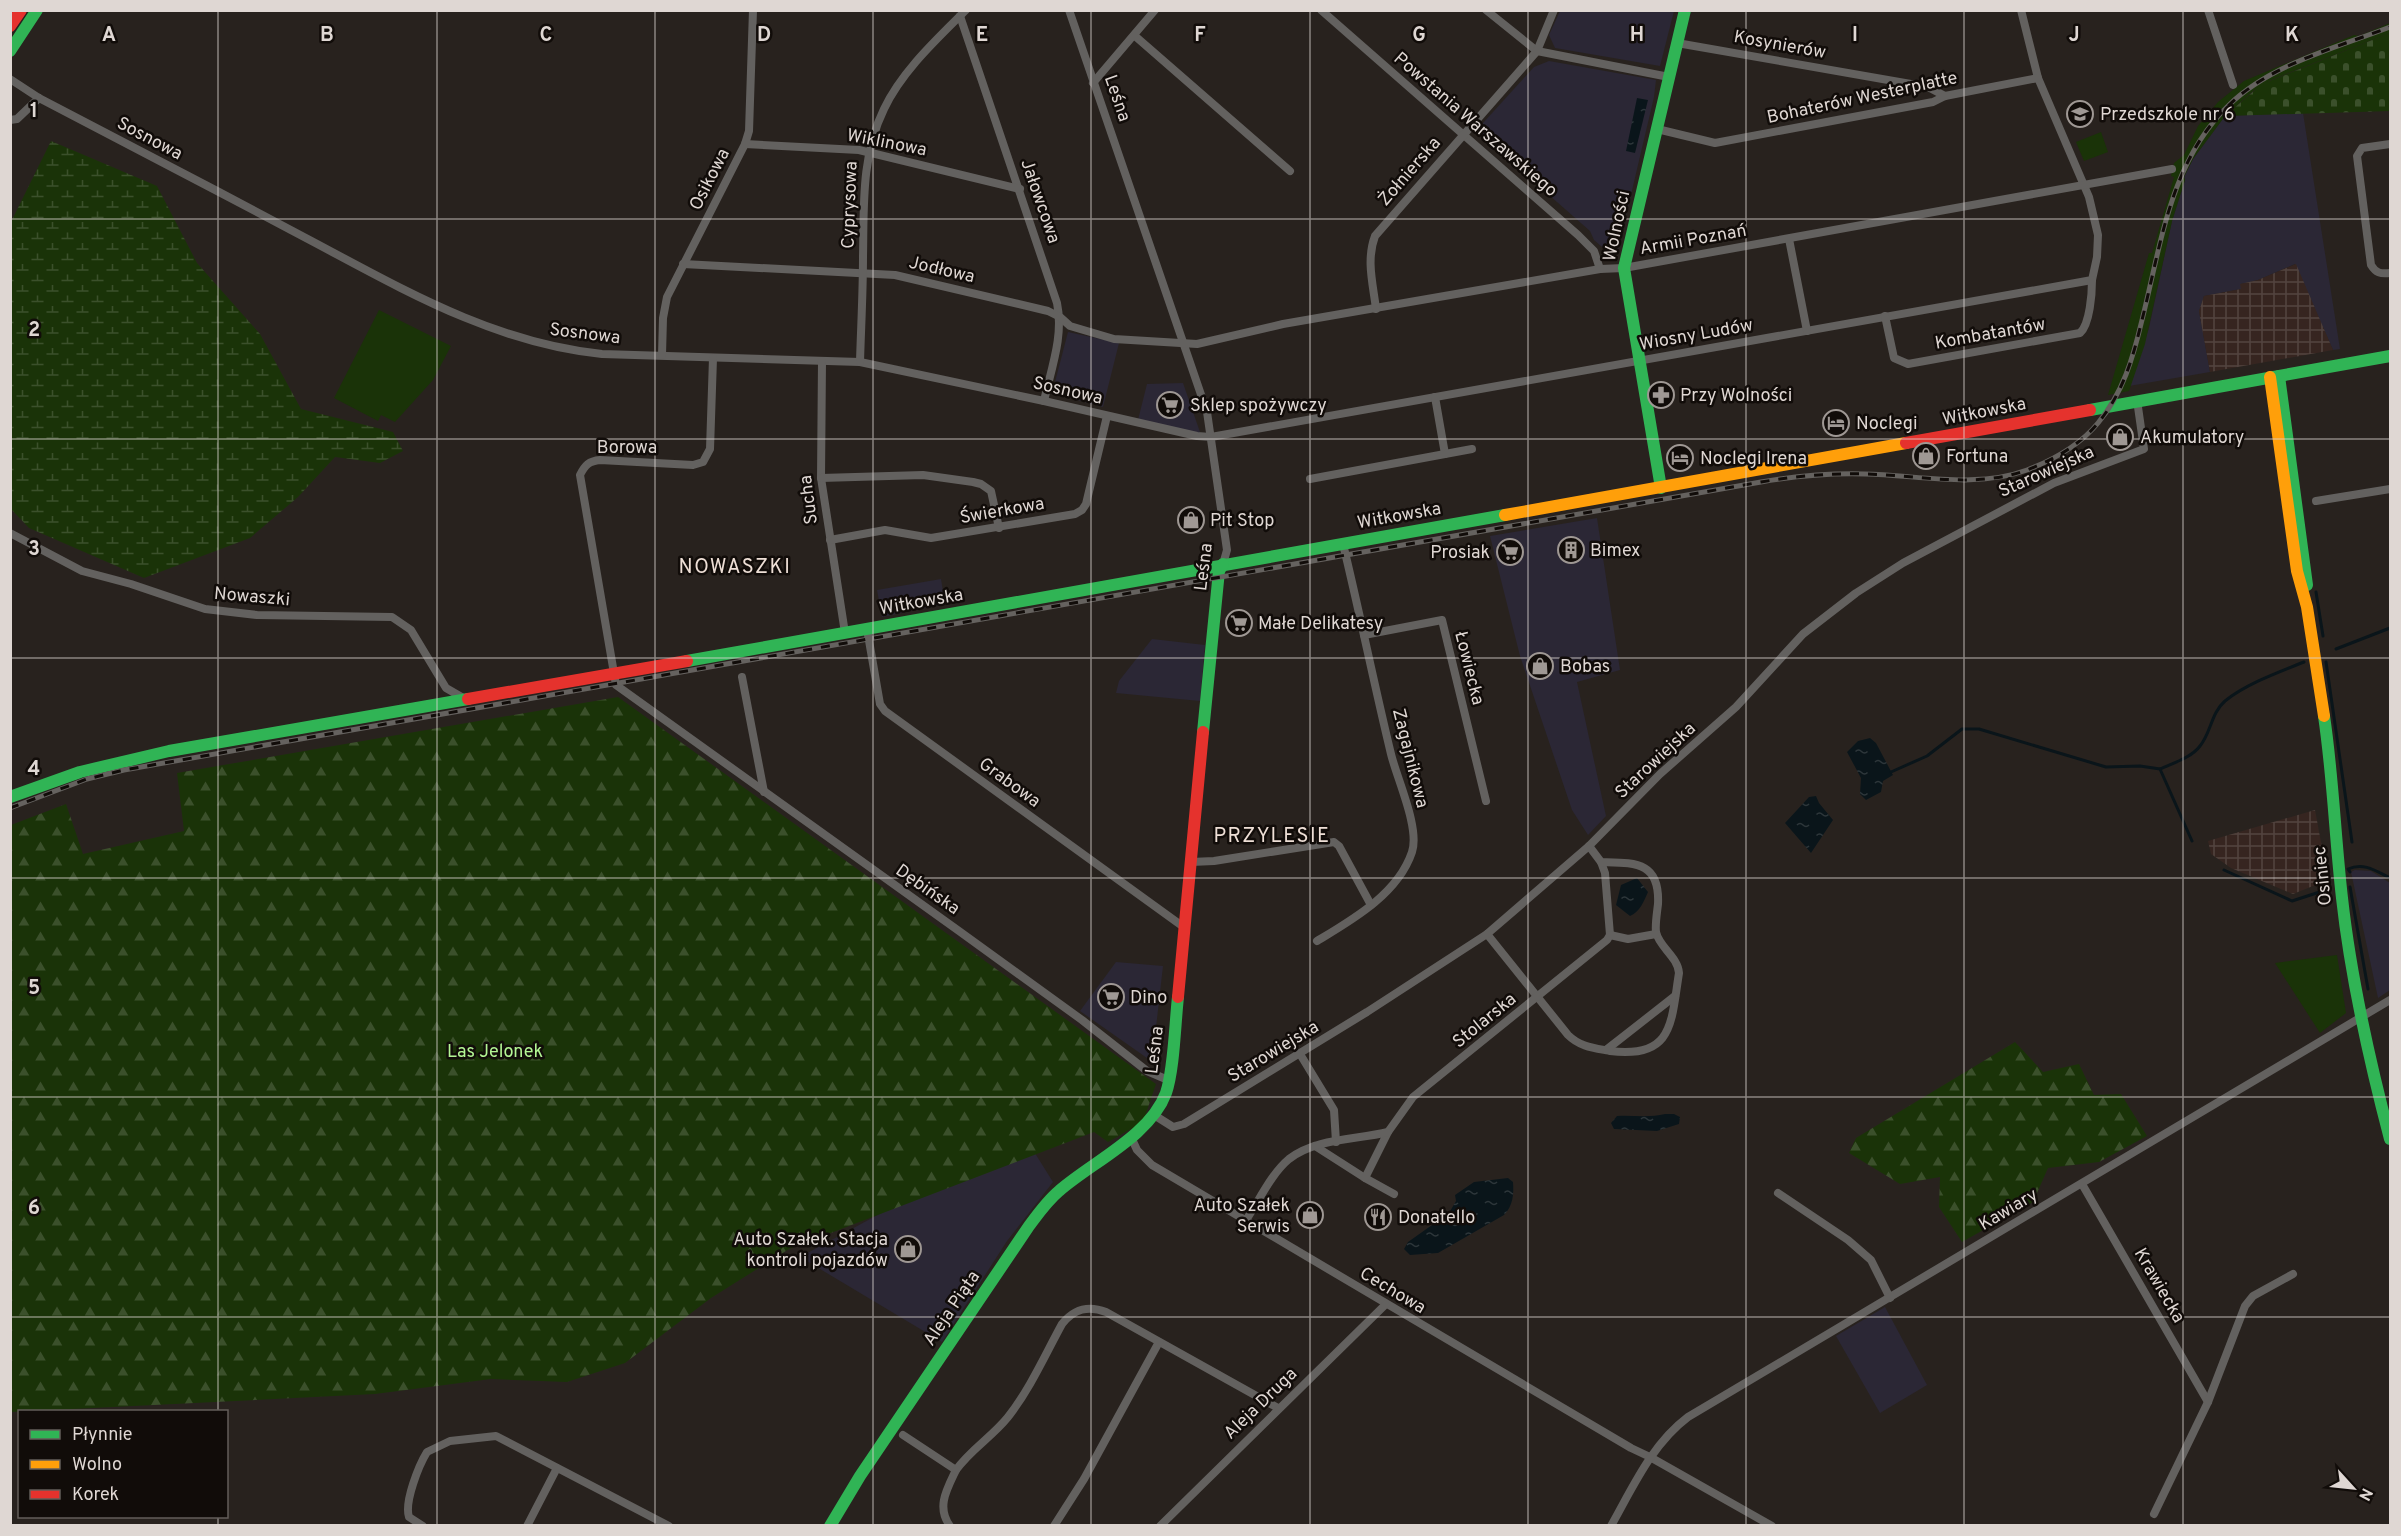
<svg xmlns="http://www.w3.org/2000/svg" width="2401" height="1536" font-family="Overpass,sans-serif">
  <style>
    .commercial { fill: #2b2735 }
    .industrial { fill: url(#industrial-grid) }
    .green { fill: #1a3308 }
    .forest { fill: url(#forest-firs) }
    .wetland { fill: url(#wetland-marsh) }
    .cemetery { fill: url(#cemetery-stones) }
    .water { fill: url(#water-ripples) }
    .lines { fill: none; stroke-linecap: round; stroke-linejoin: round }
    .stream { stroke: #0a151a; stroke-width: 3 }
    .street { stroke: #63615f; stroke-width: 8 }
    .fast { stroke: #30b455; stroke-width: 12 }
    .slow { stroke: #ff9f0a; stroke-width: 12 }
    .jam { stroke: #e5322d; stroke-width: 12 }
    .rail-casing { stroke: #65625f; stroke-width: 5 }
    .rail { stroke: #110c09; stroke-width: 3; stroke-dasharray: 9; stroke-linecap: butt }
    .grid { fill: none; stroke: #dfd7d3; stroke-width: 1.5; stroke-opacity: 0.55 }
    .labels { text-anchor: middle; stroke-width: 5; stroke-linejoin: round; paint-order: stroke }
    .street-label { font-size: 18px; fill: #dfd7d3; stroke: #110c09 }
    .poi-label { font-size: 18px; fill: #dfd7d3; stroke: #110c09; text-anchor: start }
    .park-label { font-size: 18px; fill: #b3f594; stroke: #110c09 }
    .neighbourhood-label { font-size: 20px; letter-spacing: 1.5px; fill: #eedfd6; stroke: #110c09 }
    .grid-label { font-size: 20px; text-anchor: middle; font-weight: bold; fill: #dfd7d3; stroke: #110c09; stroke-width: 5; stroke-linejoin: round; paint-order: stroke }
  </style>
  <defs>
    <pattern id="industrial-grid" width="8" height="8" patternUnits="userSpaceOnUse" patternTransform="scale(1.5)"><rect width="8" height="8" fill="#362520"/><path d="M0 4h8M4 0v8" fill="none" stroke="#534440"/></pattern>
    <pattern id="forest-firs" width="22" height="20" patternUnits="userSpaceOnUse" patternTransform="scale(1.5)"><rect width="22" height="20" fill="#1a3308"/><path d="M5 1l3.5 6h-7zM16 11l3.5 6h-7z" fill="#3b502b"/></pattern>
    <pattern id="wetland-marsh" width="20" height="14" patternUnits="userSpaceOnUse" patternTransform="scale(1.5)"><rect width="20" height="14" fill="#1a3308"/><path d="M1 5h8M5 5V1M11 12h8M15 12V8" fill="none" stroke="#3b502b"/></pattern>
    <pattern id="cemetery-stones" width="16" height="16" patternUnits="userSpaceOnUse" patternTransform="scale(1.5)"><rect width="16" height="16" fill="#1a3308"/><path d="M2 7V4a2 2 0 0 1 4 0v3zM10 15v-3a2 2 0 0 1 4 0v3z" fill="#3b502b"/></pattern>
    <pattern id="water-ripples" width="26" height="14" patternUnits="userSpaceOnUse" patternTransform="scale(1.5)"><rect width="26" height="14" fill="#0a151a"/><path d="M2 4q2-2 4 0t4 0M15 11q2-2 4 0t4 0" fill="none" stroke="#2d363a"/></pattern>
  </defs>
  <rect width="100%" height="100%" fill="#28221e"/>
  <g class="commercial">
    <polygon points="1560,11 1674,11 1660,66 1555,48 1549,35"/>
    <polygon points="1549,61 1656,80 1654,97 1617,254 1608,252 1594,240 1590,231 1482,136 1483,123 1534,67"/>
    <polygon points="2303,113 2340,349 2333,350 2295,264 2258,280 2241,284 2241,289 2204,296 2199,311 2210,372 2129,386 2149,328 2172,221 2185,180 2184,177 2193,159 2225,116"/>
    <polygon points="1068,332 1119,343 1103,407 1059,395 1054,386"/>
    <polygon points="1183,383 1201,435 1138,420 1147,384"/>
    <polygon points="1597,518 1620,670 1577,682 1606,816 1588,835 1572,810 1520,656 1490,536"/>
    <polygon points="941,579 945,604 882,617 877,590"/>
    <polygon points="1152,639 1205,645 1200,701 1116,693 1119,681"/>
    <polygon points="2355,870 2371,871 2390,883 2390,990 2378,998 2351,872"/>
    <polygon points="1116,962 1163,966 1153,1054 1147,1058 1080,1011"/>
    <polygon points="1033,1150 1053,1182 1007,1241 942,1342 800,1257 896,1205"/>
    <polygon points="1885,1307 1927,1385 1880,1413 1836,1336"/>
  </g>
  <g class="industrial">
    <polygon points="2296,264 2333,350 2210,372 2199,311 2204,296 2241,289 2240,284 2258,280"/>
    <polygon points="2315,810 2328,880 2293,894 2231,868 2211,854 2208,841"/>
  </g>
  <g class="green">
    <polygon points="2390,23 2390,33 2271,80 2253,91 2225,116 2193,159 2184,177 2185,180 2172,221 2145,344 2129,391 2108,395 2149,253 2152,253 2174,177 2171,176 2174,163 2184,155 2198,126 2218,102 2244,81 2354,35 2359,36"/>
    <polygon points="2101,132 2108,152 2084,161 2076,142"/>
    <polygon points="379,310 451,346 433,380 395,422 381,415 378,421 334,398"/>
    <polygon points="2337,955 2346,1013 2320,1033 2275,963"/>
  </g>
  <g class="forest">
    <polygon points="618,697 1156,1084 1143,1122 1108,1142 1094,1132 789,1249 711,1298 625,1363 567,1382 491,1379 375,1394 11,1412 11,825 66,804 83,854 184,831 177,773"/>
    <polygon points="2015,1042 2043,1072 2079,1064 2094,1095 2121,1094 2147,1136 2099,1162 2048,1168 2033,1202 1962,1242 1939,1207 1940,1177 1900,1184 1849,1153 1856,1138"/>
  </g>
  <polygon class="wetland" points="51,141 157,186 197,263 260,334 301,409 393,432 403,451 380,463 335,457 298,497 250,538 144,578 29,528 11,509 11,222"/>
  <polygon class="cemetery" points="2390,33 2390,111 2225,116 2262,84"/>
  <g class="water">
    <polygon points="1637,98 1648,100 1635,153 1626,151"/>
    <polygon points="1870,738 1876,743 1893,775 1883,781 1881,792 1866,800 1860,794 1861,778 1847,752 1858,741"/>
    <polygon points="1816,796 1819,803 1833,820 1811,853 1785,823 1809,797"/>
    <path d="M1637 878 1648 892C1644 901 1640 912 1630 916L1616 905 1621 885Z"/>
    <path d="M1665 1114H1674L1680 1117 1679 1124 1657 1131 1614 1129 1611 1123 1617 1116C1633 1115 1649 1118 1665 1114Z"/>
    <path d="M1508 1178 1513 1182C1514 1194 1513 1206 1504 1215L1438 1253 1410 1255 1404 1249 1408 1242 1449 1213 1456 1201 1455 1195 1474 1182Z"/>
  </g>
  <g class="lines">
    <g class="stream">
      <polyline points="2316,592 2323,636"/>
      <polyline points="2336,649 2390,628"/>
      <polyline points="2326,662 2352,842"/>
      <path d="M2160 769C2173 763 2191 758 2200 746 2211 733 2211 713 2225 701 2246 684 2279 672 2304 662"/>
      <polyline points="1891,772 1927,756 1962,729 1979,729 2106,767 2140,766 2160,769 2192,841"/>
      <polyline points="2224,870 2292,901 2329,889"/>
      <path d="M2350 872 2348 869C2364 862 2376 871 2390 878"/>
      <polyline points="2350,887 2368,989"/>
    </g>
    <g class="street">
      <polyline points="1069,10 1207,412 1227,550 1223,564"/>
      <polyline points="1321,10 1578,235 1594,251 1600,269"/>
      <polyline points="1486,10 1537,51 1669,77"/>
      <polyline points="2208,10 2233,85"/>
      <path d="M960 16 1057 303C1064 336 1051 369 1044 401"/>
      <polyline points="1135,36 1290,171"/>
      <polyline points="1677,43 1928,87 1945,96"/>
      <path d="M10 79 39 98C127 144 216 190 304 237 399 287 492 343 602 354L860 362 1044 401 1197 436 1211 437 2092 280 2097 257 2098 235 2089 197 2038 78 2021 10"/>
      <polyline points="1093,83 1155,10"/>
      <polyline points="10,120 17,119 39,98"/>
      <polyline points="1657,129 1715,143 1933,102 1945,96 2038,78"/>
      <polyline points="745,144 859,150 1020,189"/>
      <path d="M2390 144 2362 148 2357 156 2371 265C2376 273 2380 274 2390 273"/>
      <polyline points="1789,239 1807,331"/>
      <polyline points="683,264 895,275 1048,311 1060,317 1070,326 1114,339 1197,344 1283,324 1600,269 1624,268 2172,169"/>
      <path d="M1376 309C1373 284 1366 260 1375 236L1537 51 1554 10"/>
      <path d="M1885 316 1894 358 1908 364 2080 333C2090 324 2092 293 2092 280"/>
      <polyline points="662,355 663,318 667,297 745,144 749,131 753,10"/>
      <path d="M713 358 710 449 703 462 693 465 600 460C589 461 585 465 580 475L616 685 959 931 1082 1020 1147 1071 1168 1080"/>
      <polyline points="822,361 821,478 845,633"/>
      <path d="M860 362C861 327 863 292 863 257 864 206 861 156 884 109 902 71 937 39 966 10"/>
      <polyline points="1435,397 1445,454"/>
      <polyline points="821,478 923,475 973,482 981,484 991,491 999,528"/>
      <polyline points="1310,479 1472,449"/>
      <polyline points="2316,501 2390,489"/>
      <polyline points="10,533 82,571 131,584 205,609 257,615 392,617 411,630 446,688 465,699"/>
      <polyline points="830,540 885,530 931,538 1075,514 1082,510 1086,504 1107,416"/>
      <polyline points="867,629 880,704 885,711 1185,928"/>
      <polyline points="1364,635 1442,620 1486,801"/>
      <polyline points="742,677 764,792"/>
      <polyline points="1191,862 1214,861 1334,842 1339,846 1371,905"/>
      <polyline points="1601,862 1605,873 1610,935"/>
      <path d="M1487 934 1568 1035C1580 1047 1594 1048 1610 1051 1674 1059 1671 1022 1679 973 1678 957 1659 947 1656 932 1655 924 1657 913 1658 904 1660 861 1635 863 1601 862L1589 846"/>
      <path d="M1317 941C1352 920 1398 894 1412 852 1420 828 1397 779 1391 754 1374 684 1360 614 1343 544"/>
      <polyline points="1606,1050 1675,996"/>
      <polyline points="1300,1054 1334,1110 1336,1142"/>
      <polyline points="1154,1115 1173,1127 1184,1124 1367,1012 1487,934 1589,846 1660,774 1736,707 1803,634 1856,593 1903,563 2054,483 2144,449 2137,400"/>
      <polyline points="1131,1137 1137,1150 1152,1165 1631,1448 1650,1457 1772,1526"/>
      <polyline points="1315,1146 1365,1178 1394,1194"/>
      <polyline points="1365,1178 1388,1132"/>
      <polyline points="2082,1184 2208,1402"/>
      <polyline points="1778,1193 1848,1240 1871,1260 1890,1298"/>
      <path d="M1246 1220C1259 1201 1271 1174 1289 1159 1316 1138 1356 1140 1388 1132L1413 1097 1607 940 1610 935 1628 939 1656 934"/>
      <path d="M903 1435 956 1470C947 1489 936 1507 950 1526"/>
      <path d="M956 1470C971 1449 992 1437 1008 1417 1030 1389 1045 1355 1062 1324 1074 1309 1088 1305 1106 1312L1278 1408"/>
      <polyline points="2154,1514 2208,1402 2245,1306 2253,1296 2293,1274"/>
      <path d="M423 1526 409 1517C404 1502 419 1465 427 1452L450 1441 496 1436 669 1526"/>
      <polyline points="527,1526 557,1468"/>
      <polyline points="1054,1526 1084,1479 1159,1342"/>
      <polyline points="1160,1526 1385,1305"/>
      <path d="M1611 1526C1633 1487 1652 1444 1688 1417L2390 1000"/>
    </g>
    <g class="fast">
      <polyline points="10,51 37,10"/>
      <polyline points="2279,376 2307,585"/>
      <polyline points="2090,410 2390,356"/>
      <polyline points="1661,488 1624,268 1685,10"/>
      <polyline points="687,661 1505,515"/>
      <path d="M2324 716C2333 776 2335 837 2342 898 2351 980 2369 1059 2390 1139"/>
      <polyline points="1203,732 1219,571 1223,564"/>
      <polyline points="10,797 80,772 169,751 468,699"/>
      <path d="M830 1526 860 1476 1029 1226C1038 1214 1047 1201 1059 1191 1092 1162 1150 1136 1166 1093 1174 1070 1175 1023 1178 997"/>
    </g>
    <g class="slow">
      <polyline points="2270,377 2297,571 2307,607 2324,716"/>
      <polyline points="1505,515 1906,443"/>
    </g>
    <g class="jam">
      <polyline points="10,26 21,10"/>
      <polyline points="1906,443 2090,410"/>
      <polyline points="468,699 687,661"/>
      <polyline points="1178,997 1203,732"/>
    </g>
    <defs>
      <path id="rail" d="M10 808 87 779 124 770 1761 482C1796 476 1830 473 1865 474 1918 475 1976 489 2027 470 2053 460 2080 445 2098 423 2123 393 2133 358 2142 320 2161 245 2170 161 2229 105 2271 64 2336 48 2390 27"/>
    </defs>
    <use href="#rail" class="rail-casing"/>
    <use href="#rail" class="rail"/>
  </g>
  <path class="grid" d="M218 10V1412M437 10V1526M655 10V1526M873 10V1526M1091 10V1526M1310 10V1526M1528 10V1526M1746 10V1526M1964 10V1526M2183 10V1526M10 219H2390M10 439H2390M10 658H2390M10 878H2390M10 1097H2390M10 1317H2390M218 1516V1526"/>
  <defs>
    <symbol id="school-ring" viewBox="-11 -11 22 22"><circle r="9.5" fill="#110c09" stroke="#9f9894" stroke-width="1.5"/><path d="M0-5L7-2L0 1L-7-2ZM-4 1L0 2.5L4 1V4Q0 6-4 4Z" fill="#9f9894"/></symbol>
    <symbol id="pharmacy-ring" viewBox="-11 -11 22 22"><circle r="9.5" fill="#110c09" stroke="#9f9894" stroke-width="1.5"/><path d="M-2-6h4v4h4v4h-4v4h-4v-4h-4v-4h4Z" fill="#9f9894"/></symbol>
    <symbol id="supermarket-ring" viewBox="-11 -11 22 22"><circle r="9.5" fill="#110c09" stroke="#9f9894" stroke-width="1.5"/><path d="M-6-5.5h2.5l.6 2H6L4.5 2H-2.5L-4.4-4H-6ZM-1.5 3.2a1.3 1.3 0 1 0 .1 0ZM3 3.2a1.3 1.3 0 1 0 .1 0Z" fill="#9f9894"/></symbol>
    <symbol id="hotel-ring" viewBox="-11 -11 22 22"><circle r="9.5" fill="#110c09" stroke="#9f9894" stroke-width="1.5"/><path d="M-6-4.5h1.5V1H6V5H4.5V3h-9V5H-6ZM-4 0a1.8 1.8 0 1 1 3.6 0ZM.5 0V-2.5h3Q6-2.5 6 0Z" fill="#9f9894"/></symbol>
    <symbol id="shop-ring" viewBox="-11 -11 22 22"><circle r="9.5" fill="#110c09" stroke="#9f9894" stroke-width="1.5"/><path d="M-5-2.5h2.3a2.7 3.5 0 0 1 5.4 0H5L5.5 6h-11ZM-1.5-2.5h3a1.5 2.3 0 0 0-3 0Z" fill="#9f9894"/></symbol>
    <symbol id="building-ring" viewBox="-11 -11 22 22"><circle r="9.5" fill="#110c09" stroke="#9f9894" stroke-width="1.5"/><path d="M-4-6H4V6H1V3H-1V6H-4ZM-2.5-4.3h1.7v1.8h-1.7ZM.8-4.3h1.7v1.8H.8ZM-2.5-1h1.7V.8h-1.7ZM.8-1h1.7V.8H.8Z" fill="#9f9894"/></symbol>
    <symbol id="restaurant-ring" viewBox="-11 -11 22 22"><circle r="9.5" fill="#110c09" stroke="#9f9894" stroke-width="1.5"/><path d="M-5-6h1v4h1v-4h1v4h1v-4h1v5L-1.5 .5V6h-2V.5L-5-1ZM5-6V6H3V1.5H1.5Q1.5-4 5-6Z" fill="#9f9894"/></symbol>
  </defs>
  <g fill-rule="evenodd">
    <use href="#school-ring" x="2065" y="99" width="30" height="30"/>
    <use href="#pharmacy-ring" x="1646" y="380" width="30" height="30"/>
    <use href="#supermarket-ring" x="1155" y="390" width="30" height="30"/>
    <use href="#hotel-ring" x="1821" y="408" width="30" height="30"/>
    <use href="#shop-ring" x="2105" y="422" width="30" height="30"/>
    <use href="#shop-ring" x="1911" y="441" width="30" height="30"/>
    <use href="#hotel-ring" x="1665" y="443" width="30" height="30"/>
    <use href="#shop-ring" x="1176" y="505" width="30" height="30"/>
    <use href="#building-ring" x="1556" y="535" width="30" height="30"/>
    <use href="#supermarket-ring" x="1495" y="537" width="30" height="30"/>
    <use href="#supermarket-ring" x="1224" y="608" width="30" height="30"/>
    <use href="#shop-ring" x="1525" y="651" width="30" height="30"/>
    <use href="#supermarket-ring" x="1096" y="982" width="30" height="30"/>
    <use href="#shop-ring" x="1295" y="1200" width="30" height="30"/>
    <use href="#restaurant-ring" x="1363" y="1202" width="30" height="30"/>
    <use href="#shop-ring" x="893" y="1234" width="30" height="30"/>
  </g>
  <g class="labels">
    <g class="street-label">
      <text transform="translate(1780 44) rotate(10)" y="6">Kosynierów</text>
      <text transform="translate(1862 97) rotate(-12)" y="6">Bohaterów Westerplatte</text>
      <text transform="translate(1118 98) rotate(71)" y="6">Leśna</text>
      <text transform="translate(1476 124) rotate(41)" y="6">Powstania Warszawskiego</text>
      <text transform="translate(150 138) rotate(28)" y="6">Sosnowa</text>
      <text transform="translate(887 142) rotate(11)" y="6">Wiklinowa</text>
      <text transform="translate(1409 171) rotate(-49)" y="6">Żołnierska</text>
      <text transform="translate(709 179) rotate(-63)" y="6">Osikowa</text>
      <text transform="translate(1041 201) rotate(71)" y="6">Jałowcowa</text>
      <text transform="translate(849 205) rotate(-88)" y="6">Cyprysowa</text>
      <text transform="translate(1616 226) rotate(-78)" y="6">Wolności</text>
      <text transform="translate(1693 239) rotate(-10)" y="6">Armii Poznań</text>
      <text transform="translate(942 269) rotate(13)" y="6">Jodłowa</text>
      <text transform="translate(585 333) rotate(7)" y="6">Sosnowa</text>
      <text transform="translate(1990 333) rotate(-10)" y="6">Kombatantów</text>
      <text transform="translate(1696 334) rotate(-10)" y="6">Wiosny Ludów</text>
      <text transform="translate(1068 390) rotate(13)" y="6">Sosnowa</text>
      <text transform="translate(1984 411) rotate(-11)" y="6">Witkowska</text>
      <text x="627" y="453">Borowa</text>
      <text transform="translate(2046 471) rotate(-24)" y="6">Starowiejska</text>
      <text transform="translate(808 500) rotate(-97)" y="6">Sucha</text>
      <text transform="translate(1002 510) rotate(-10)" y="6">Świerkowa</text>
      <text transform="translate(1399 515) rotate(-10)" y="6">Witkowska</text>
      <text transform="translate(1203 567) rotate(-83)" y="6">Leśna</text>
      <text transform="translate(252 596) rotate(5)" y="6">Nowaszki</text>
      <text transform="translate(921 601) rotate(-10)" y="6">Witkowska</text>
      <text transform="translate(1470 668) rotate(76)" y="6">Łowiecka</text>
      <text transform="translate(1411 758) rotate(76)" y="6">Zagajnikowa</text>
      <text transform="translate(1655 760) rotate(-43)" y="6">Starowiejska</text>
      <text transform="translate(1010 782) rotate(36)" y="6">Grabowa</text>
      <text transform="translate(2322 876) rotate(-96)" y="6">Osiniec</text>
      <text transform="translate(928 889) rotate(35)" y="6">Dębińska</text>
      <text transform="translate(1484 1020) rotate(-39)" y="6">Stolarska</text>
      <text transform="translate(1154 1050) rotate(-83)" y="6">Leśna</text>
      <text transform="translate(1273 1051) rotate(-31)" y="6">Starowiejska</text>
      <text transform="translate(2008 1209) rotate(-31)" y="6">Kawiary</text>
      <text transform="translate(2160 1285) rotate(60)" y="6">Krawiecka</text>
      <text transform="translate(1393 1290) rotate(31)" y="6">Cechowa</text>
      <text transform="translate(951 1308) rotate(-56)" y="6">Aleja Piąta</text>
      <text transform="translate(1260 1403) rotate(-44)" y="6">Aleja Druga</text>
    </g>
    <g class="poi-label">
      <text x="2100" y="120">Przedszkole nr 6</text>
      <text x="1680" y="401">Przy Wolności</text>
      <text x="1190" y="411">Sklep spożywczy</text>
      <text x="1856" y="429">Noclegi</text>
      <text x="2140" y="443">Akumulatory</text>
      <text x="1946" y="462">Fortuna</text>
      <text x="1700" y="464">Noclegi Irena</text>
      <text x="1210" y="526">Pit Stop</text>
      <text x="1590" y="556">Bimex</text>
      <text x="1490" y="558" text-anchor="end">Prosiak</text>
      <text x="1258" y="629">Małe Delikatesy</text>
      <text x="1560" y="672">Bobas</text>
      <text x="1130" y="1003">Dino</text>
      <text x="1290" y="1211" text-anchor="end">Auto Szałek<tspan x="1290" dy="21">Serwis</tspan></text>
      <text x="1398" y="1223">Donatello</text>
      <text x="888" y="1245" text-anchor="end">Auto Szałek. Stacja<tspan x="888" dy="21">kontroli pojazdów</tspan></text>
    </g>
    <g class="park-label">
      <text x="495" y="1057">Las Jelonek</text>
    </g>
    <g class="neighbourhood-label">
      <text x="735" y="573">NOWASZKI</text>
      <text x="1272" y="842">PRZYLESIE</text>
    </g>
  </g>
  <g class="grid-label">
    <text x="109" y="41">A</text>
    <text x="327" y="41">B</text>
    <text x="546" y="41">C</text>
    <text x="764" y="41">D</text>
    <text x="982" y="41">E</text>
    <text x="1200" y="41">F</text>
    <text x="1419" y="41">G</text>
    <text x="1637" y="41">H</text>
    <text x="1855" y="41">I</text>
    <text x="2074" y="41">J</text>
    <text x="2292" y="41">K</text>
    <text x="34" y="117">1</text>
    <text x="34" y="336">2</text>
    <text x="34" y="555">3</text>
    <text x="34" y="775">4</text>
    <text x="34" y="994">5</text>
    <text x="34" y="1214">6</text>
  </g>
  <rect width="2401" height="1536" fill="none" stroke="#dfd7d3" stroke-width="24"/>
  <rect x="18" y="1410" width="210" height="108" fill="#110c09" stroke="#635d5a" stroke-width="1.5"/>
  <rect x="30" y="1430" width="30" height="9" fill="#30b455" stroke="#635d5a" stroke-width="1.5"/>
  <text x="72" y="1440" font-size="18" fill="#dfd7d3">Płynnie</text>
  <rect x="30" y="1460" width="30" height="9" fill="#ff9f0a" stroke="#635d5a" stroke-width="1.5"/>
  <text x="72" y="1470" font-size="18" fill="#dfd7d3">Wolno</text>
  <rect x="30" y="1490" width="30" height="9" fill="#e5322d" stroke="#635d5a" stroke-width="1.5"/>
  <text x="72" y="1500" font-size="18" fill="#dfd7d3">Korek</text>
  <g transform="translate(2353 1488) rotate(117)" stroke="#110c09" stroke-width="4.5" paint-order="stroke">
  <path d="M0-4.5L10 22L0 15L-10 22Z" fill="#dfd7d3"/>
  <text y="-9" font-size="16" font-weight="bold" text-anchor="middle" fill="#dfd7d3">N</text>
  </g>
</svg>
